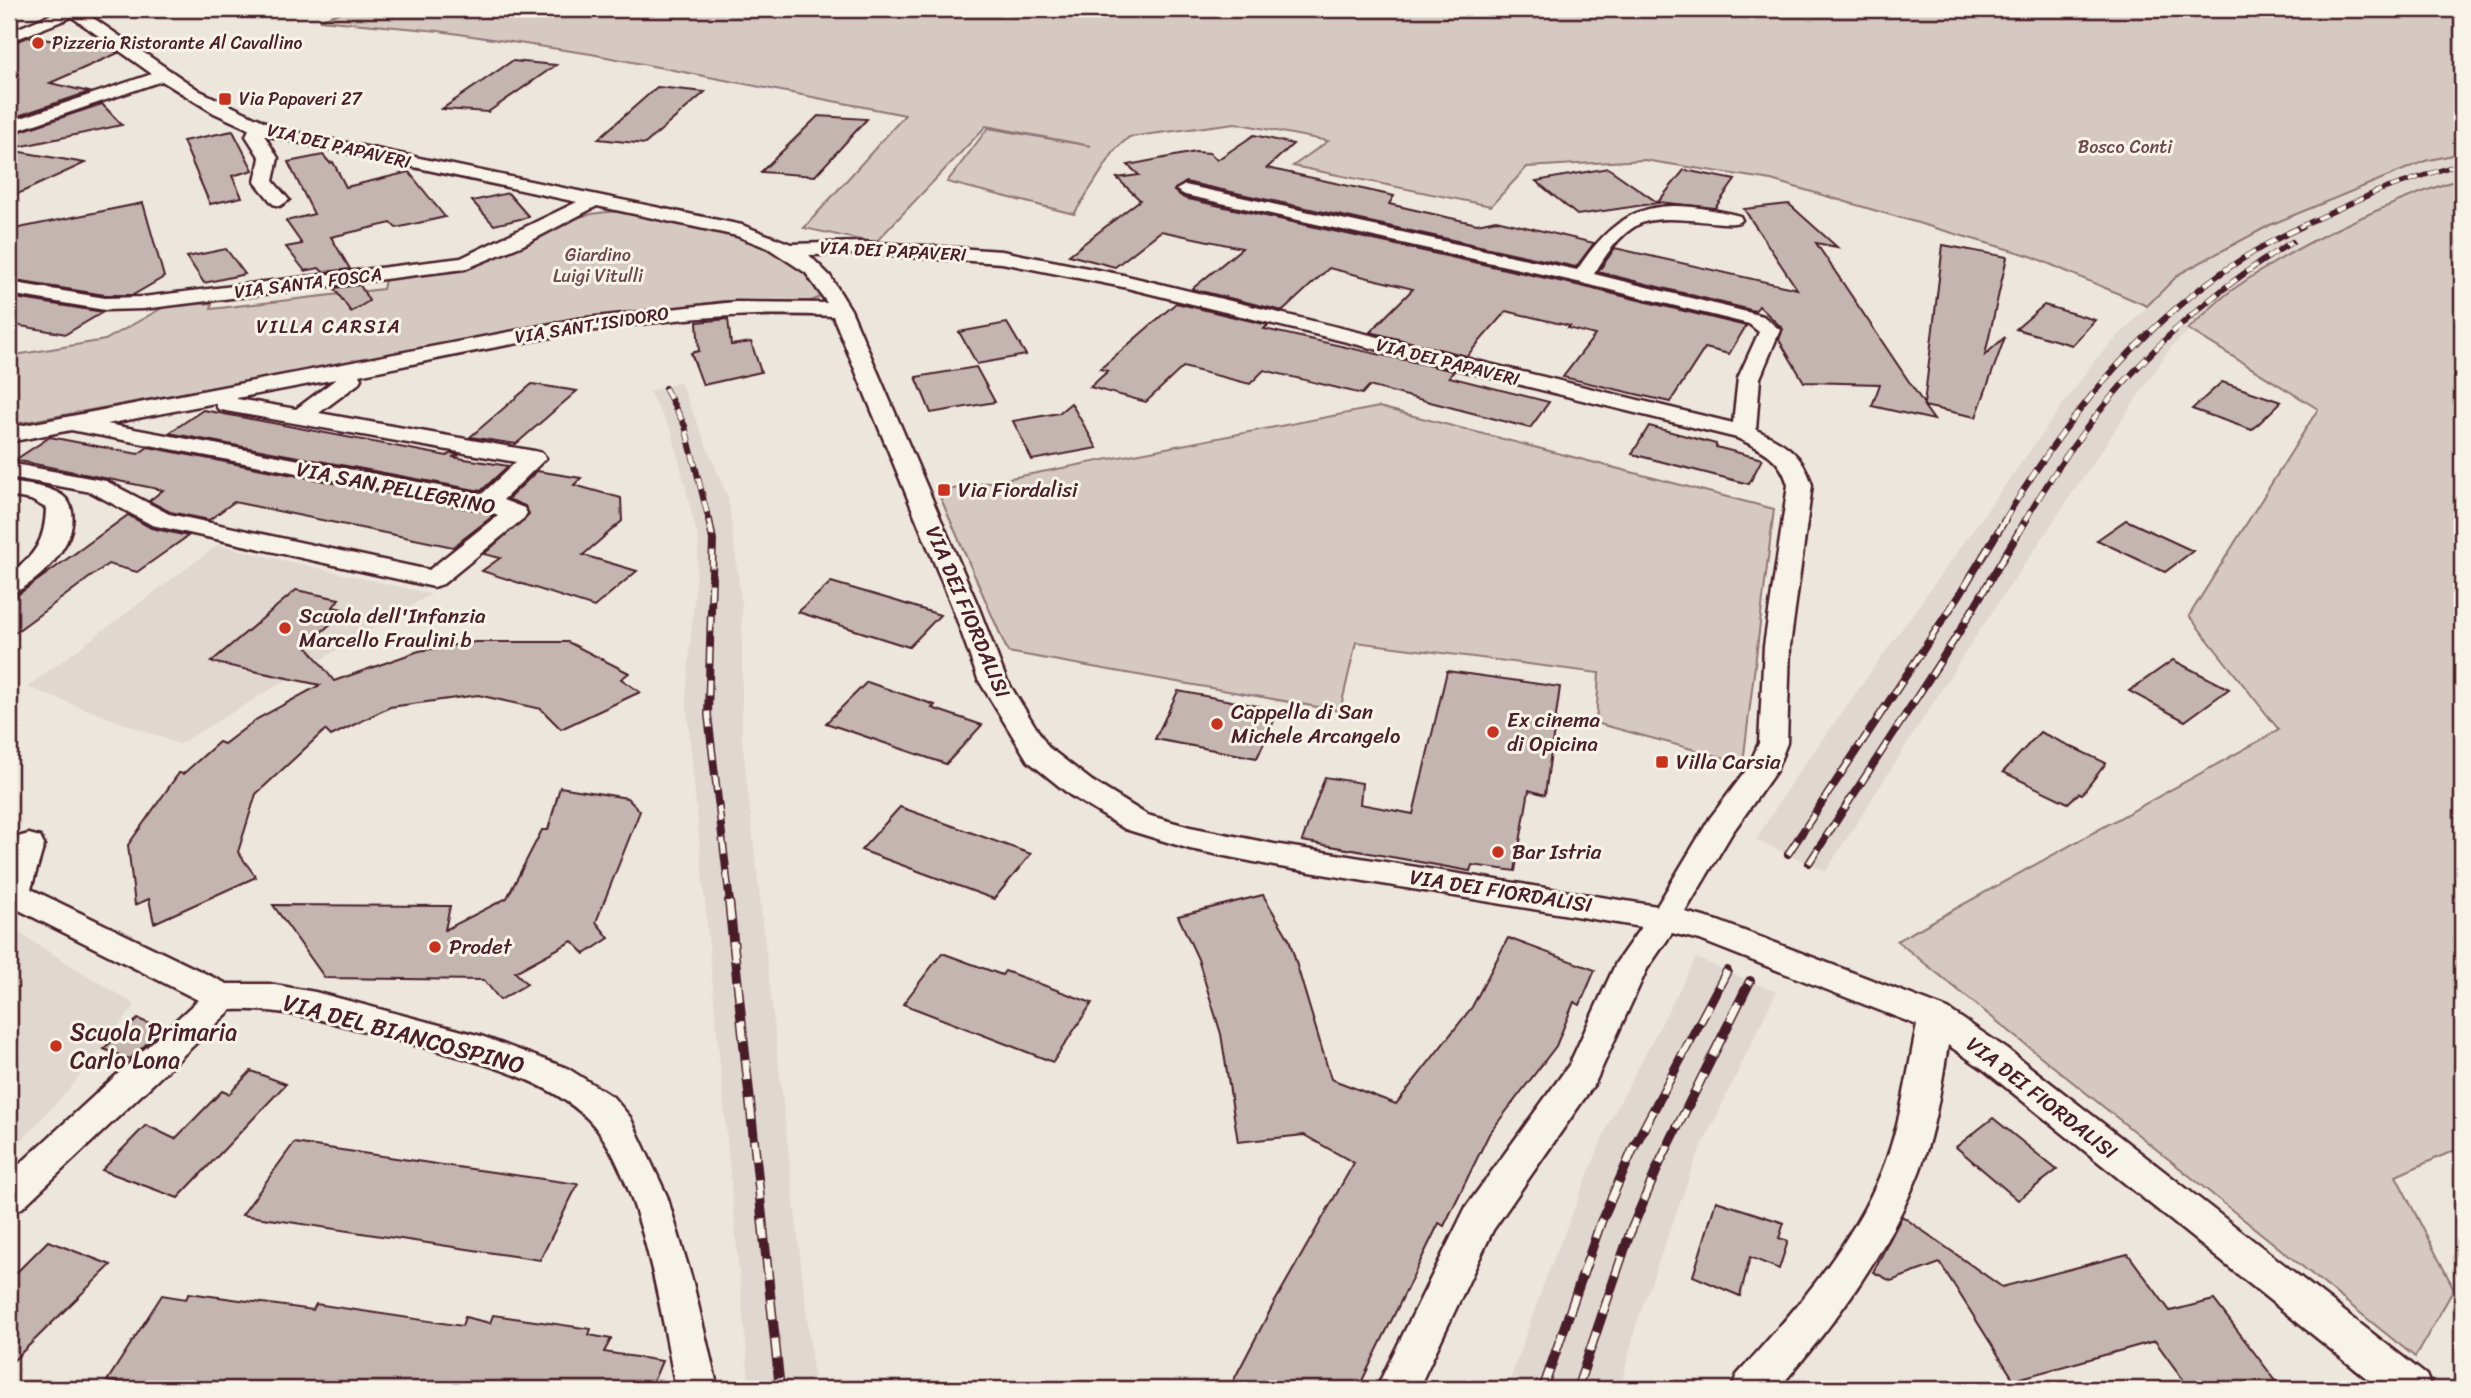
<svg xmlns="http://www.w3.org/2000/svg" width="2471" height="1398" font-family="Sriracha,sans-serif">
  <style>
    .built { fill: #e0d7d0 }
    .green { fill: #d5c9c2; stroke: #907476; stroke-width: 2 }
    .building { fill: #c4b5b0; stroke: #4a1f2b; stroke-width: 2 }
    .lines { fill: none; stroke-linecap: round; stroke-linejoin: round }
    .minor-casing { stroke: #4a1f2b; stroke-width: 5 }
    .minor { fill: #f7f3e8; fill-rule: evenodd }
    .rail-far3-casing { stroke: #4a1f2b; stroke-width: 5 }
    .rail-far2-casing { stroke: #4a1f2b; stroke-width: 6 }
    .rail-far1-casing { stroke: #4a1f2b; stroke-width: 8 }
    .rail-casing { stroke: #4a1f2b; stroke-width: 10 }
    .rail-far3 { stroke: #f7f3e8; stroke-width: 3.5; stroke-dasharray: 10; stroke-linecap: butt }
    .rail-far2 { stroke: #f7f3e8; stroke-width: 4.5; stroke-dasharray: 12; stroke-linecap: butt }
    .rail-far1 { stroke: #f7f3e8; stroke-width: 5; stroke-dasharray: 16; stroke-linecap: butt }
    .rail { stroke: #f7f3e8; stroke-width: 7; stroke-dasharray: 20; stroke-linecap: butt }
    .poi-dot { fill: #c8321e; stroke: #f7f3e8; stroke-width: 2.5 }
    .labels { text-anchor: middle; stroke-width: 6; stroke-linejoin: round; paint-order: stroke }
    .far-poi-label { font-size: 18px; fill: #4a1f2b; stroke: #f7f3e8; text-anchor: start }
    .far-street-label { font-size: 18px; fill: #4a1f2b; stroke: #f7f3e8 }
    .far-park-label { font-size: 18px; fill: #6d4a51; stroke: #f7f3e8 }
    .far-neighbourhood-label { font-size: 19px; letter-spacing: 2px; fill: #4a1f2b; stroke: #f7f3e8 }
    .street-label { font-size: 21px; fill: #4a1f2b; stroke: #f7f3e8 }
    .poi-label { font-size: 21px; fill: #4a1f2b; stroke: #f7f3e8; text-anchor: start }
    .near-poi-label { font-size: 24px; fill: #4a1f2b; stroke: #f7f3e8; text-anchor: start }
    .near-street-label { font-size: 24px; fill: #4a1f2b; stroke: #f7f3e8 }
  </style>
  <rect width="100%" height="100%" fill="#ece6dd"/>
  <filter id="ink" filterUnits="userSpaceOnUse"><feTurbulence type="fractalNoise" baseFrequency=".0143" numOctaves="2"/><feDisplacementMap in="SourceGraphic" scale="14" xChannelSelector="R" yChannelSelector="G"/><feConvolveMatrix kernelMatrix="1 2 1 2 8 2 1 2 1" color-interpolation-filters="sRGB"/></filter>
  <g filter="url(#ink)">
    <g class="built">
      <polygon points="2462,153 2462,178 2409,196 2338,229 2232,290 2171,347 1970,645 1826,871 1756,840 1789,786 2095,360 2179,274 2270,225 2425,161"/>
      <polygon points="680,382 728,497 742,607 742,739 815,1389 750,1389 686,696 699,542 672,432 649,392"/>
      <polygon points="218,545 431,594 179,744 27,687"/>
      <polygon points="9,927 135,1005 71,1087 9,1154"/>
      <polygon points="1696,958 1776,992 1695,1161 1637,1322 1620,1389 1507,1389 1544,1283 1609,1123"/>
    </g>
    <g class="green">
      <polygon points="350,9 2462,9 2462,153 2425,161 2270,225 2179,274 2147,306 2031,256 1771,180 1644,160 1527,167 1491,206 1293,166 1328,141 1235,123 1129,137 1115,150 1074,214 947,182 988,128 1091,146 986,126 875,243 804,228 905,115 591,54 439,31 319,20"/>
      <path d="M2462 178V1147L2396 1176 2454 1289 2415 1357 1897 941 2279 730 2189 616 2318 409 2188 329C2203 316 2217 301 2232 290 2300 242 2384 204 2462 178Z"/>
      <path d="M622 212C679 222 799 234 821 297L811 301H722L524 330 9 425V356L105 340 164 307 212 303 211 309 383 289 385 280C421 275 457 272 491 258 538 240 569 209 622 212Z"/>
      <polygon points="1379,407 1774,509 1743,763 1596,723 1599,673 1356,642 1340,711 1008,652 938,492"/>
    </g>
    <g class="building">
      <polygon points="28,37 112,49 118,53 50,83 89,92 9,119 9,44"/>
      <polygon points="512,61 556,65 488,112 442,109"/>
      <polygon points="657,87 705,92 645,144 598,139"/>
      <polygon points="102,104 122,125 9,149 9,135"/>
      <polygon points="818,116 867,119 815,176 761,172"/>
      <polygon points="233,131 253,170 232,176 242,197 210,204 183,141"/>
      <polygon points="1254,135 1293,144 1267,168 1394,196 1389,204 1477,224 1496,220 1594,243 1576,267 1186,182 1174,191 1184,198 1581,286 1746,326 1729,354 1705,348 1670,402 1563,377 1595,335 1568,328 1570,326 1506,311 1467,356 1370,332 1413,289 1329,268 1283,311 1192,289 1242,248 1161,231 1115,267 1069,255 1140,200 1117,178 1139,175 1128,165 1195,152 1210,153 1217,160"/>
      <polygon points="9,150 85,163 9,198"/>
      <polygon points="323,155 330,163 333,162 346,187 409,172 445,217 396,228 391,223 331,237 350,269 323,272 319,268 305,271 286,247 302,244 286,221 314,214 288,162"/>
      <polygon points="1608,168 1658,203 1577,215 1536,181"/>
      <polygon points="1684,170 1735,180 1715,208 1658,202"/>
      <polygon points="508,193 529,217 494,225 472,201"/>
      <polygon points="143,203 164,277 133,295 105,295 9,280 9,230"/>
      <polygon points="1789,204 1837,247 1816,243 1924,404 1943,245 2007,257 1985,355 2005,337 1976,417 1924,406 1934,420 1872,406 1880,384 1804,382 1779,340 1783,329 1759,306 1755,311 1598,272 1615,248 1797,289 1744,209"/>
      <polygon points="226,249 245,274 204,283 187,257"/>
      <polygon points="360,285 369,301 351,312 334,288"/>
      <polygon points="9,297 103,312 66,334 9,324"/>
      <polygon points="1176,303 1268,325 1264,329 1454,371 1449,377 1549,402 1530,428 1369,386 1362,394 1264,370 1250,384 1183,367 1146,402 1090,387 1108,371 1100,369"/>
      <polygon points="2044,305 2095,320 2072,345 2016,329"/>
      <polygon points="728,319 731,345 751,342 761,372 703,385 691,353 699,351 697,322"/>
      <polygon points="1007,323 1026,355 977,364 959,332"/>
      <polygon points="976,367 995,402 931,413 916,377"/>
      <polygon points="2222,382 2281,402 2252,430 2192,409"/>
      <polygon points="532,384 577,391 516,444 470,437"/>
      <polygon points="1071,403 1097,448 1032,460 1013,421 1059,413"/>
      <polygon points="203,410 447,456 451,453 460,455 452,457 508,466 481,491 169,433"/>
      <polygon points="1649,426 1716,444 1716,447 1762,459 1749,484 1632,454"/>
      <polygon points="50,437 138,454 148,447 480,511 493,516 453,547 234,502 209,520 170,512 149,501 163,490 15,460"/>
      <polygon points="537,471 581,478 574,485 621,498 622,521 583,555 637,571 594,607 482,571 500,558 484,554 529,514 525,506 508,499"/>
      <polygon points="128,515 151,528 188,536 137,572 108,564 9,637 9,601"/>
      <polygon points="2126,520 2193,551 2165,572 2097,540"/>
      <polygon points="831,582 896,601 940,615 909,647 798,612"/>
      <polygon points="296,590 339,599 333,607 347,610 306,645 334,681 419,651 475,642 568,642 629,673 621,679 640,692 561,729 541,709 478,695 390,707 331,736 325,730 256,794 238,852 256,877 154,923 149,899 135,905 128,845 179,773 183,774 219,742 224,744 257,719 320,685 211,662"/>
      <polygon points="2173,660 2229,689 2185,721 2129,691"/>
      <polygon points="1447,671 1560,687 1545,795 1529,790 1515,871 1472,865 1470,871 1302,841 1325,777 1362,783 1360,804 1413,814"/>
      <polygon points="867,682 935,705 932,708 982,725 946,764 826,723"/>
      <polygon points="1178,691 1279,710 1257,758 1155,739"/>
      <polygon points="2040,732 2106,763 2082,794 2079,793 2068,803 2003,772"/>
      <polygon points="560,787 627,798 640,811 596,922 609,938 585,954 572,941 515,972 527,984 500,1000 484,980 325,978 273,905 450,906 445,930 507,898 542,830 548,830"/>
      <polygon points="900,807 953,826 1031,854 994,899 861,850"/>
      <polygon points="1263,895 1289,939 1331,1079 1396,1104 1472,1007 1508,938 1595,970 1580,1005 1574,1002 1556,1046 1489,1134 1444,1226 1439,1223 1358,1389 1229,1389 1273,1305 1354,1163 1304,1135 1238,1142 1221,1034 1198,959 1178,916"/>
      <polygon points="942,953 1002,975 1005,971 1092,1003 1053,1062 903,1004"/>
      <polygon points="138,1019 163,1029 130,1059 103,1049"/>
      <polygon points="251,1071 286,1084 178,1198 102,1170 146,1125 175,1139 222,1091 229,1094"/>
      <polygon points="1993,1118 2057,1170 2018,1200 1956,1147"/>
      <polygon points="294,1143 450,1166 578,1184 540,1260 242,1215"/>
      <polygon points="1716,1201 1784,1223 1779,1238 1788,1241 1779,1269 1750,1257 1740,1296 1693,1276"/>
      <polygon points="1902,1216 2002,1287 2128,1254 2170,1311 2214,1300 2282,1389 2190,1389 2155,1341 2014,1380 1940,1263 1891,1281 1873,1272"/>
      <polygon points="48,1241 111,1265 9,1365 9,1280"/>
      <polygon points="189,1293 313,1310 316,1304 462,1326 465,1317 490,1323 493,1315 591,1329 589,1335 611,1339 604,1352 662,1361 650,1389 166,1389 107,1381 162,1295 186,1299"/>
    </g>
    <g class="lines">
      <defs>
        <g id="minor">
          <path d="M64 9H80L200 91 280 129 742 225 791 244 862 242 1002 251 1123 275 1733 423 1738 378 1759 332 1749 324 1582 283 1185 195 1176 190 1185 185 1577 270C1623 200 1662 197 1740 216L1742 220C1734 231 1666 209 1637 225 1618 236 1605 256 1594 274L1763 316 1780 330 1760 378 1756 430C1784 442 1803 454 1812 485L1790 646 1787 743 1776 771 1732 833 1685 912 1718 921 1948 1009 2007 1049 2426 1375 2432 1389H2380L1983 1069 1948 1045C1941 1087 1935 1129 1920 1170 1888 1252 1835 1323 1778 1389H1731L1737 1375C1792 1313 1851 1248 1882 1171 1901 1124 1907 1074 1917 1025L1700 940 1672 933 1647 969 1595 1083 1493 1230 1418 1389H1376L1466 1207 1569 1065 1616 963 1641 927 1274 866 1190 849 1125 829 1070 795 1028 761 978 679 952 606 833 316C672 307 516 343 359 375L361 379 358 384 319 413 534 451 542 453 546 458 503 500 524 508 527 513 524 518 443 584 434 587 152 525 91 492 9 477V463L106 481 169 514 429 570 498 515 481 508 71 430 9 442V428L577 319 735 302 827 303 806 273 768 248 737 236 597 206 523 245 465 269 143 309 105 310 9 294V282L105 298 143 297 461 258 577 202 264 135 278 158 273 181 289 200 280 206 273 204 255 182 260 158 246 136 249 129 214 113 162 81 9 133V122L152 74 72 17 9 42V32ZM862 254 1002 263 1123 287 1737 438C1763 450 1780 457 1788 485L1764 646 1759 743 1748 768 1710 818 1657 906 1274 844 1190 827 1147 815 1092 781 1048 747 1006 679 978 606 851 310 830 276 809 255ZM336 379 296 409 237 399V398ZM215 403 218 409 226 411 516 462 482 494 107 424Z"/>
          <path d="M9 482C25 485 60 486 69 503 86 536 38 586 9 594V574C35 556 45 541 46 508L31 500 9 496Z"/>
          <path d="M29 834 40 837 44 845 31 889 227 984H269L315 992 481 1036 567 1068 613 1097 630 1117 667 1196 693 1283 718 1389H676C662 1317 640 1171 588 1119 545 1076 465 1058 408 1043 350 1028 292 1007 231 1010L22 1208 9 1213V1174L198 1000 9 905V860L18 837Z"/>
        </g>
      </defs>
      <use href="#minor" class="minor-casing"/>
      <use href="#minor" class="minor"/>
      <defs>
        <polyline id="rail-far3" points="2299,227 2378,191 2462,163"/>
        <g id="rail-far2">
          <polyline points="665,388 685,426 709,521"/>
          <path d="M2004 521C2077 400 2171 286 2303 226"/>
          <path d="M2025 521C2091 406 2178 311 2292 242"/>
        </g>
        <g id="rail-far1">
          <polyline points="709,520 713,540 708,715 730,903"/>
          <polyline points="1788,854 1960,594 2005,520"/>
          <polyline points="1809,863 1958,634 2026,520"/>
        </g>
        <g id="rail">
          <polyline points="729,901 780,1389"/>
          <polyline points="1543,1389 1601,1222 1635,1145 1727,971"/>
          <polyline points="1577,1389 1630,1233 1660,1162 1750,981"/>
        </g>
      </defs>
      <use href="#rail-far3" class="rail-far3-casing"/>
      <use href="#rail-far2" class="rail-far2-casing"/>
      <use href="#rail-far1" class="rail-far1-casing"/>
      <use href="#rail" class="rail-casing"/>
      <use href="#rail-far3" class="rail-far3"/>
      <use href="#rail-far2" class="rail-far2"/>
      <use href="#rail-far1" class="rail-far1"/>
      <use href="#rail" class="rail"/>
    </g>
  </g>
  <g class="poi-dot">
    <circle cx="38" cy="43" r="7"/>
    <rect x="218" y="92" width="14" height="14" rx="3.5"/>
    <rect x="937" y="483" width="14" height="14" rx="3.5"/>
    <circle cx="285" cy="628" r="7"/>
    <circle cx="1217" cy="724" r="7"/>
    <circle cx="1493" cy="732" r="7"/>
    <rect x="1655" y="755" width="14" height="14" rx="3.5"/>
    <circle cx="1498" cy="852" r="7"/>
    <circle cx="435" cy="947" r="7"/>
    <circle cx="56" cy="1046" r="7"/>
  </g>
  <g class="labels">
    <g class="far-poi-label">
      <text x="52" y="49">Pizzeria Ristorante Al Cavallino</text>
      <text x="239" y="105">Via Papaveri 27</text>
    </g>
    <g class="far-street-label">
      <text transform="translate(339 146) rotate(13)" y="6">VIA DEI PAPAVERI</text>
      <text transform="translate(893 251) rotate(3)" y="6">VIA DEI PAPAVERI</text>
      <text transform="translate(308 283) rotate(-7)" y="6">VIA SANTA FOSCA</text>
      <text transform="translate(592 325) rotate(-9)" y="6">VIA SANT'ISIDORO</text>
      <text transform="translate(1448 362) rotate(14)" y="6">VIA DEI PAPAVERI</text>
    </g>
    <g class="far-park-label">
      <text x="2125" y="153">Bosco Conti</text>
      <text x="598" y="261">Giardino<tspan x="598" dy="21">Luigi Vitulli</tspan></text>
    </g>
    <g class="far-neighbourhood-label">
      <text x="329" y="333">VILLA CARSIA</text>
    </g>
    <g class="street-label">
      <text transform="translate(396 488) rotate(11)" y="7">VIA SAN PELLEGRINO</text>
      <text transform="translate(968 612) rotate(67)" y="7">VIA DEI FIORDALISI</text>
      <text transform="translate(1501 891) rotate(9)" y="7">VIA DEI FIORDALISI</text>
      <text transform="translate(2042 1098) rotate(38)" y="7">VIA DEI FIORDALISI</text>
    </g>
    <g class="poi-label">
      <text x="958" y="497">Via Fiordalisi</text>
      <text x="299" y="623">Scuola dell'Infanzia<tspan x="299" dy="24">Marcello Fraulini b</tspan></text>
      <text x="1231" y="719">Cappella di San<tspan x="1231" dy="24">Michele Arcangelo</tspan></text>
      <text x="1507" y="727">Ex cinema<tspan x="1507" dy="24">di Opicina</tspan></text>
      <text x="1676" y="769">Villa Carsia</text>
      <text x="1512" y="859">Bar Istria</text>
      <text x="449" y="954">Prodet</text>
    </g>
    <g class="near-poi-label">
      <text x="70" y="1040">Scuola Primaria<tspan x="70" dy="28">Carlo Lona</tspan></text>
    </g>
    <g class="near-street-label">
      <text transform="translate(404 1034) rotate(15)" y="8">VIA DEL BIANCOSPINO</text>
    </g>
  </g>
  <rect width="2471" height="1398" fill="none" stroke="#f7f3e8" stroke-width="35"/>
  <rect x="18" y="18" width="2436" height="1363" fill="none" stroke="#4a1f2b" stroke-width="2.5" filter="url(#ink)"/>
</svg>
